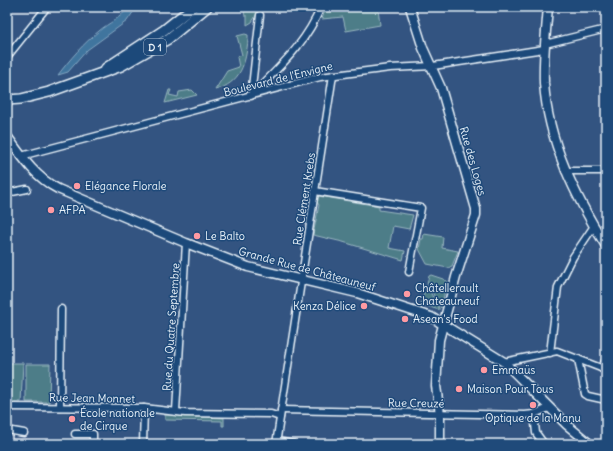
<svg xmlns="http://www.w3.org/2000/svg" width="613" height="451" font-family="Delius,sans-serif">
  <style>
    .green { fill: #4d7d88; stroke: #9ab7c0 }
    .water { fill: #41759e; stroke: #84a7c2 }
    .lines { fill: none; stroke-linecap: round; stroke-linejoin: round }
    .street-casing { stroke: #e8f1f8; stroke-width: 9 }
    .secondary-casing { stroke: #e8f1f8; stroke-width: 11 }
    .primary-casing { stroke: #e8f1f8; stroke-width: 12 }
    .street { stroke: #1f4a7a; stroke-width: 6 }
    .secondary { stroke: #1f4a7a; stroke-width: 8 }
    .primary { stroke: #1f4a7a; stroke-width: 9 }
    .poi-dot { fill: #ff9aa2; stroke: #1f4a7a; stroke-width: 1.5 }
    .labels { text-anchor: middle; stroke-width: 3; stroke-linejoin: round; paint-order: stroke }
    .shield { fill: #1f4a7a; stroke: #acbfd2; stroke-width: 1 }
    .shield-label { font-size: 10px; font-weight: bold; fill: #e8f1f8 }
    .street-label { font-size: 11px; fill: #e8f1f8; stroke: #1f4a7a }
    .poi-label { font-size: 11px; fill: #e8f1f8; stroke: #1f4a7a; text-anchor: start }
  </style>
  <rect width="100%" height="100%" fill="#335481"/>
  <filter id="ink" filterUnits="userSpaceOnUse"><feTurbulence type="fractalNoise" baseFrequency=".025" numOctaves="2"/><feDisplacementMap in="SourceGraphic" scale="8" xChannelSelector="R" yChannelSelector="G"/><feConvolveMatrix kernelMatrix="1 2 1 2 8 2 1 2 1" color-interpolation-filters="sRGB"/></filter>
  <g filter="url(#ink)">
    <g class="green">
      <polygon points="243,7 261,7 252,22 247,25 247,16 245,16"/>
      <polygon points="326,7 379,7 378,9 380,25 346,31 343,17 322,19"/>
      <path d="M245 34 248 35V39C246 63 241 83 215 90L227 71 239 67 237 57 242 55 237 36Z"/>
      <polygon points="169,90 171,90 169,95 178,97 179,92 192,90 197,95 165,103"/>
      <polygon points="318,196 379,206 379,210 413,215 409,229 393,226 389,248 405,251 403,260 343,242 313,235 319,205 317,202"/>
      <polygon points="424,234 443,237 442,248 458,251 452,266 448,268 427,264 419,249 421,239 423,239"/>
      <polygon points="431,275 443,279 447,282 441,308 427,283 429,276"/>
      <polygon points="426,285 439,308 439,310 421,304"/>
      <polygon points="7,363 23,363 21,402 7,402"/>
      <polygon points="26,364 50,364 49,402 26,402"/>
      <polygon points="165,415 224,418 224,426 222,426 222,421 165,420"/>
    </g>
    <path class="water" d="M128 7 136 8 127 21 87 50 68 72 58 75C70 59 84 43 99 31 108 23 122 18 128 7Z"/>
    <g class="lines">
      <defs>
        <g id="street">
          <polyline points="545,44 606,29"/>
          <polyline points="7,57 47,7"/>
          <path d="M252 95C280 66 305 45 321 7"/>
          <polyline points="251,96 260,15"/>
          <polyline points="21,156 320,77 390,68 433,66 544,49"/>
          <polyline points="565,171 606,171"/>
          <polyline points="315,191 421,208 409,272"/>
          <polyline points="7,193 27,189"/>
          <polyline points="550,353 558,287 573,257 594,226"/>
          <polyline points="578,359 585,394 588,396 606,400"/>
          <polyline points="504,362 557,351 606,370"/>
          <polyline points="602,369 606,358"/>
          <polyline points="7,407 144,408 185,413 271,414 280,417"/>
          <polyline points="60,407 61,309"/>
          <polyline points="281,410 525,415 534,414 549,408"/>
          <polyline points="176,411 186,243"/>
          <polyline points="534,414 536,433 544,444"/>
          <polyline points="7,430 24,433"/>
          <polyline points="75,434 93,434 93,444"/>
          <polyline points="277,441 294,444"/>
          <polyline points="143,444 144,408"/>
          <polyline points="276,444 333,75"/>
        </g>
        <g id="secondary">
          <polyline points="410,7 423,48 441,88 476,209 476,215 456,277 439,340 436,386 440,414 440,444"/>
          <path d="M548 7C546 32 543 57 544 83 548 142 575 196 606 246"/>
          <path d="M7 136C22 157 35 177 58 189L186 243 248 267 357 293 431 317 504 362 567 425 590 444"/>
        </g>
        <g id="primary">
          <polyline points="106,68 164,30 193,7"/>
          <polyline points="7,100 21,99 49,92 121,66 168,39 207,7"/>
        </g>
      </defs>
      <use href="#street" class="street-casing"/>
      <use href="#secondary" class="secondary-casing"/>
      <use href="#primary" class="primary-casing"/>
      <use href="#street" class="street"/>
      <use href="#secondary" class="secondary"/>
      <use href="#primary" class="primary"/>
    </g>
  </g>
  <g class="poi-dot">
    <circle cx="77" cy="186" r="4"/>
    <circle cx="51" cy="210" r="4"/>
    <circle cx="197" cy="236" r="4"/>
    <circle cx="407" cy="294" r="4"/>
    <circle cx="364" cy="306" r="4"/>
    <circle cx="405" cy="319" r="4"/>
    <circle cx="484" cy="370" r="4"/>
    <circle cx="459" cy="389" r="4"/>
    <circle cx="533" cy="405" r="4"/>
    <circle cx="72" cy="419" r="4"/>
  </g>
  <g class="labels">
    <rect class="shield" x="144" y="39" width="22" height="16" rx="3"/>
    <g class="shield-label">
      <text x="155" y="51">D 1</text>
    </g>
    <g class="street-label">
      <text transform="translate(278 79) rotate(-14)" y="4">Boulevard de l'Envigne</text>
      <text transform="translate(473 161) rotate(74)" y="4">Rue des Loges</text>
      <text transform="translate(304 199) rotate(-81)" y="4">Rue Clément Krebs</text>
      <text transform="translate(307 269) rotate(15)" y="4">Grande Rue de Châteauneuf</text>
      <text transform="translate(171 327) rotate(-86)" y="4">Rue du Quatre Septembre</text>
      <text transform="translate(92 398) rotate(1)" y="4">Rue Jean Monnet</text>
      <text transform="translate(416 403) rotate(1)" y="4">Rue Creuzé</text>
    </g>
    <g class="poi-label">
      <text x="85" y="190">Elégance Florale</text>
      <text x="59" y="214">AFPA</text>
      <text x="205" y="240">Le Balto</text>
      <text x="415" y="292">Châtellerault<tspan x="415" dy="13">Chateauneuf</tspan></text>
      <text x="356" y="310" text-anchor="end">Kenza Délice</text>
      <text x="413" y="323">Asean's Food</text>
      <text x="492" y="374">Emmaüs</text>
      <text x="467" y="393">Maison Pour Tous</text>
      <text x="80" y="417">École nationale<tspan x="80" dy="13">de Cirque</tspan></text>
      <text x="533" y="422" text-anchor="middle">Optique de la Manu</text>
    </g>
  </g>
  <rect width="613" height="451" fill="none" stroke="#1f4a7a" stroke-width="24"/>
  <rect x="12" y="12" width="589" height="427" fill="none" stroke="#e8f1f8" stroke-width="1.5" filter="url(#ink)"/>
</svg>
